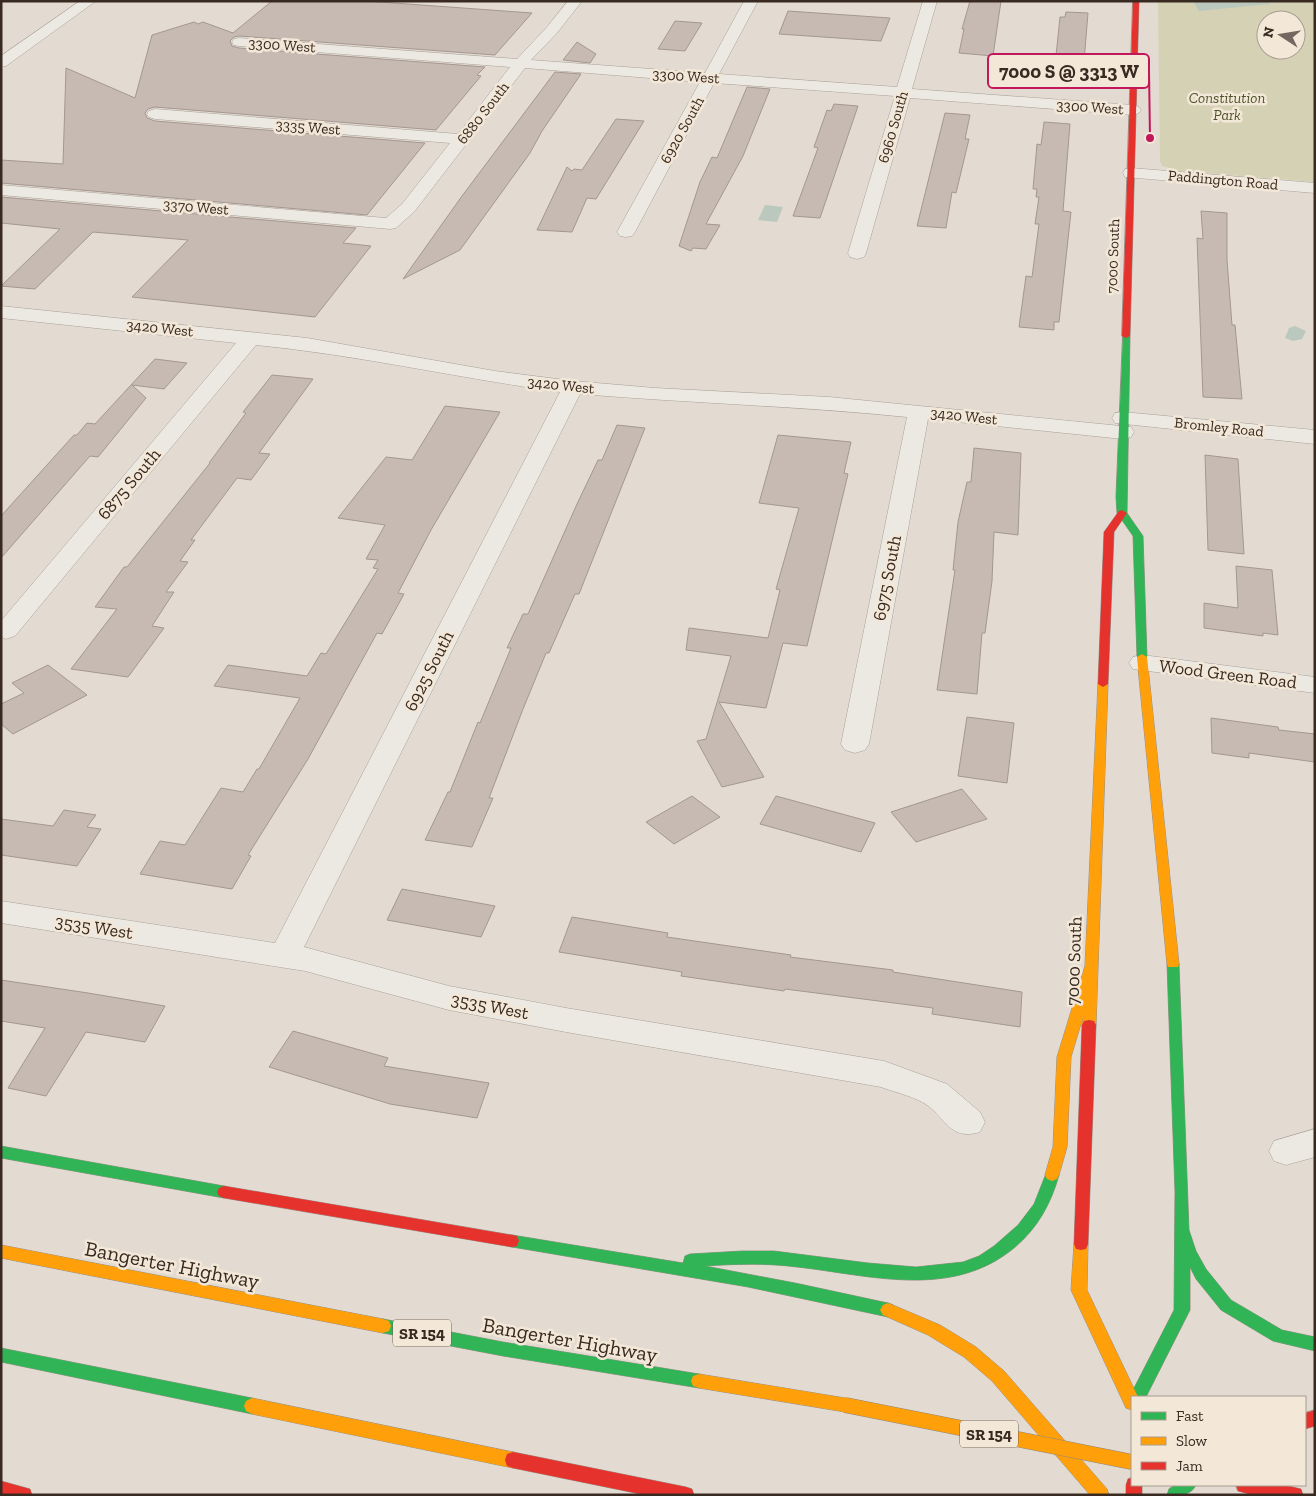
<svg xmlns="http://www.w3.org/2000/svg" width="1316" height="1496" font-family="'Zilla Slab',serif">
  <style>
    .green { fill: #d5d1b5; fill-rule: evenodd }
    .water { fill: #bbc8be }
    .building { fill: #c7bab2; stroke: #a49790 }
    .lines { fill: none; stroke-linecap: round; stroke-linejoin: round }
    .street-casing { stroke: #a9a199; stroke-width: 1 }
    .fast-casing { stroke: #999089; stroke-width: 1 }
    .slow-casing { stroke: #999089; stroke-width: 1 }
    .jam-casing { stroke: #999089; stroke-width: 1 }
    .street { fill: #ece8e2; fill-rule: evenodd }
    .fast { fill: #30b455; fill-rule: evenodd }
    .slow { fill: #ff9f0a; fill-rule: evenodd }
    .jam { fill: #e5322d; fill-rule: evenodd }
    .slow-bridge-casing { stroke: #8f8780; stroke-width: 16; stroke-linecap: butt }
    .slow-bridge { stroke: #ff9f0a; stroke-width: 15 }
    .labels { text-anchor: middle; stroke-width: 5; stroke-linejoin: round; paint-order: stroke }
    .far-street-label { font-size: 15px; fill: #382921; stroke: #f3e8d8 }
    .far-park-label { font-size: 15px; font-style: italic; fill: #4e532a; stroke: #f3e8d8 }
    .shield { fill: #f3e8d8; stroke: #706258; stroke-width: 1 }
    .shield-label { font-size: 16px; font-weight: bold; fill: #382921 }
    .street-label { font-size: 18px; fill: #382921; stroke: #f3e8d8 }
    .near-street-label { font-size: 21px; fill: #382921; stroke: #f3e8d8 }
    .leader { fill: none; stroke: #c2185b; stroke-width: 2 }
    .callout-dot { fill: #c2185b; stroke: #f3e8d8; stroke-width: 2 }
    .callout { fill: #f3e8d8; stroke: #c2185b; stroke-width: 2 }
    .callout-label { font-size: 19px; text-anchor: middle; font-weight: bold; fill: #382921 }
  </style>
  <rect width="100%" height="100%" fill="#e3dbd1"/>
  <path class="green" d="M1158 1H1315V182L1180 171 1162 166 1160 161ZM1266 20H1296V50H1266Z"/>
  <g class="water">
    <polygon points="1193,1 1269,1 1270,4 1199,11"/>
    <polygon points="765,205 783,207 777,222 758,220"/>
    <polygon points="1295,326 1306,331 1302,339 1293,341 1285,338 1289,328"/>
  </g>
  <g class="building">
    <polygon points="272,1 366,1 532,13 495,55 239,36 234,37 230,41 232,46 239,48 485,67 477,75 481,76 436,130 155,107 148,109 145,113 147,118 155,121 425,143 367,215 1,183 1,160 63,164 66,68 135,98 152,35 194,22 198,24 203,22 233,33"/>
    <polygon points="970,1 1001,1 993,56 959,53 964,29 962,29"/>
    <polygon points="788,11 890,18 881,41 779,34"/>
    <polygon points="1066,12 1088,13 1082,86 1053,85 1060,17 1065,17"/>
    <polygon points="675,21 702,23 685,51 658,49"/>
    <polygon points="577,42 596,54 590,63 563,60"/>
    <polygon points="555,72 581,74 542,131 530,153 460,250 403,279 462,196"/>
    <polygon points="747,87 770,89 743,156 706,224 720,225 706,249 693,248 691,251 679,246 700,182 712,157 717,158"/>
    <polygon points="834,104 858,106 820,218 793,216 818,148 814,147 827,110 831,111"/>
    <polygon points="945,113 970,115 965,139 969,139 956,193 952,192 946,228 917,226"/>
    <polygon points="616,119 644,121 596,199 587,198 572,232 537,230 567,167 572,171 574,169 582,170"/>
    <polygon points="1044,122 1070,124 1063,211 1071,212 1059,322 1054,322 1054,330 1019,327 1026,276 1032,277 1039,224 1035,224 1039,197 1036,197 1037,189 1033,189 1037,144 1041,145"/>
    <polygon points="1,197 356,228 343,243 371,246 315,317 132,297 188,240 93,232 35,289 1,286 60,229 1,223"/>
    <polygon points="1201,211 1227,213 1227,260 1232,325 1235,325 1242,399 1203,397 1197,238 1203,239"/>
    <polygon points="155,359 187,363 164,389 132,385 146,398 98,457 90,456 1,558 1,516 74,435 77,435 87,423 95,424"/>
    <polygon points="272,375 313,379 259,453 270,454 251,480 237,478 191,540 195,540 180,561 188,562 166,592 174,592 152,626 164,628 128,677 71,669 117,609 95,607 124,567 127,567 210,463 209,463 246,413 243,412"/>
    <polygon points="445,406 500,412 431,530 398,593 404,594 382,634 377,633 308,759 248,855 251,856 232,889 140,874 160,841 185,845 221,788 243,792 257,769 259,769 300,698 214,686 228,665 307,676 321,653 326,654 378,569 373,568 378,560 366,559 385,525 338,518 386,457 412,460"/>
    <polygon points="617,425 645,428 579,594 575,594 549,653 546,653 523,709 489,798 493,798 472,847 425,840 448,792 450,792 478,722 480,723 511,648 507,648 523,614 528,614 577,504 598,460 602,460"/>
    <polygon points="778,435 851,442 844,473 848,474 807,646 783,643 766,708 719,702 764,777 722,787 697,741 706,739 731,656 686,650 689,628 768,638 780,590 776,589 799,508 759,503"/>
    <polygon points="974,448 1021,453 1018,535 994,532 992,581 985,633 982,633 977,694 937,690 955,570 953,570 958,522 967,482 971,482"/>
    <polygon points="1205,455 1238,459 1244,554 1208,550"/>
    <polygon points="1236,566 1272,570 1278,635 1263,633 1263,636 1204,628 1204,603 1238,608"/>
    <polygon points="48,665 87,695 13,734 1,724 1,704 24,693 12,683"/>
    <polygon points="967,717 1014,723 1007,783 958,776"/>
    <polygon points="1211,718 1278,727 1279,730 1315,734 1315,762 1249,753 1249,758 1212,753"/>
    <polygon points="962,789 987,819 916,842 891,812"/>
    <polygon points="692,796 720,817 674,844 646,822"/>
    <polygon points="776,796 875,823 861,852 760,824"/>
    <polygon points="64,810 96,815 87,827 101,829 77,866 1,855 1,819 53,826"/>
    <polygon points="402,889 495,906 481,937 387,920"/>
    <polygon points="572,917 668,933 667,937 791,955 790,957 893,970 893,972 1022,992 1020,1027 932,1014 933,1008 785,989 784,991 681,976 682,972 559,952"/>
    <polygon points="1,980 88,993 165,1006 145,1042 86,1032 46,1096 8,1088 45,1028 1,1021"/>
    <polygon points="293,1031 388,1058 384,1066 489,1083 477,1118 390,1104 269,1067"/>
  </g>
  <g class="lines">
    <defs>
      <g id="street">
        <polygon points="80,1 96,1 6,66 1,67 1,56"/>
        <polygon points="568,1 582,1 557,33 531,60 705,73 744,1 758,1 719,74 897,87 923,1 937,1 912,89 1133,105 1139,107 1141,110 1139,113 1133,115 910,98 866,253 864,257 857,259 850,257 848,253 895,96 714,83 635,232 632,236 626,237 620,236 617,232 700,82 525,68 414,212 396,228 390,229 1,195 1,185 386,218 402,204 450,143 155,119 149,117 147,114 149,111 155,109 458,134 510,67 239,46 234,45 232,42 234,39 239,38 517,59 547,27"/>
        <polygon points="1131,168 1315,183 1315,193 1125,177 1123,173 1125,169"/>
        <path d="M1 306 307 338 495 371 573 381 655 388 829 397 1131 427 1134 432 1131 437 1123 439 928 419 869 744 865 750 855 753 845 750 841 744 907 417C798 406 689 403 580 394L304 947 449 986 566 1008 884 1061 947 1084 980 1112 985 1122 980 1132C948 1142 945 1114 922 1102 909 1095 894 1092 881 1087L566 1032 449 1010 305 971 1 923V901L275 943 560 392C458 378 358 355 256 345L15 636 6 639 1 637V621L236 343 1 318Z"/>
        <polygon points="1123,412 1315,430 1315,444 1115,423 1112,418 1115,413"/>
        <polygon points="1142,655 1315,677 1315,693 1133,669 1129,663 1133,657"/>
        <polygon points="1315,1129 1315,1157 1286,1165 1274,1161 1269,1151 1274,1141"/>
      </g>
      <g id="fast">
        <polygon points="1123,334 1130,336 1127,513 1143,536 1147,657 1142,660 1137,657 1133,536 1117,513 1116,497"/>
        <polygon points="1173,959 1178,961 1179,964 1189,1230 1196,1251 1206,1269 1231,1300 1282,1330 1315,1337 1315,1351 1273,1341 1221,1310 1196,1279 1190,1267 1190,1310 1146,1397 1132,1397 1132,1402 1130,1397 1132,1392 1174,1310 1175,1192 1167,964 1168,961"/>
        <polygon points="1,1146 224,1186 229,1188 231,1192 229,1196 224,1198 1,1158"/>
        <path d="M1052 1169 1057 1171 1059 1175C1051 1204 1037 1229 1014 1248 951 1300 869 1275 797 1267 766 1263 736 1264 705 1266L795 1283 888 1303 893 1305 896 1310 893 1315 888 1317 748 1287 512 1247 507 1246 505 1241 507 1236 512 1235 683 1263 685 1256 690 1254 742 1251H774L868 1263 916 1267 963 1262 979 1256 994 1246 1018 1225 1034 1204 1047 1171Z"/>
        <polygon points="383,1319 503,1342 699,1374 705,1376 707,1381 705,1386 699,1388 503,1356 383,1333 377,1331 375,1326 377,1321"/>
        <polygon points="1,1348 252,1398 258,1401 260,1406 258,1411 252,1414 1,1362"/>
        <path d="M1175 1485H1196C1191 1496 1179 1495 1167 1495L1169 1489Z"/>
      </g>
      <g id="slow">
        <polygon points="1142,654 1147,657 1179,964 1178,967 1168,967 1167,964 1137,657"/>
        <polygon points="1103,681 1108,684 1096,1025 1094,1029 1089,1030 1084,1029 1082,1025 1083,1017 1071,1057 1067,1147 1059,1175 1057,1179 1052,1181 1047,1179 1045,1175 1053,1147 1057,1057 1085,966 1098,684"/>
        <polygon points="1081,1238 1086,1239 1088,1244 1087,1290 1138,1397 1132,1397 1132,1410 1126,1408 1071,1290 1074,1244 1076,1239"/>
        <polygon points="1,1245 383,1319 389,1321 391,1326 389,1331 383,1333 1,1258"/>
        <polygon points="888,1303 940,1325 976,1347 1004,1371 1107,1489 1109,1495 1090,1495 992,1381 964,1357 928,1335 883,1315 880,1310 883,1305"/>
        <polygon points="699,1374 845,1398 851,1400 853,1405 851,1410 845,1412 699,1388 693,1386 691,1381 693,1376"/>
        <polygon points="252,1398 513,1452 519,1454 521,1460 519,1466 513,1468 252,1414 246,1411 244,1406 246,1401"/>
      </g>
      <g id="jam">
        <polygon points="1133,1 1139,1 1130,336 1126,338 1122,336"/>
        <polygon points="1122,510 1127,513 1114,532 1108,684 1103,687 1098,684 1104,532 1119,511"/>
        <polygon points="1089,1020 1094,1021 1096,1025 1088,1244 1086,1249 1081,1250 1076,1249 1074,1244 1082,1025 1084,1021"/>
        <polygon points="224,1186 512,1235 517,1236 519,1241 517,1246 512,1247 224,1198 219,1196 217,1192 219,1188"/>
        <polygon points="1315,1410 1315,1426 1305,1429 1305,1413"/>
        <polygon points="513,1452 686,1487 692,1489 694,1495 645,1495 513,1468 507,1466 505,1460 507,1454"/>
        <polygon points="1132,1478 1132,1485 1142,1485 1142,1495 1126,1495 1126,1485 1128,1479"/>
        <polygon points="1,1481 30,1489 32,1495 1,1495"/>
        <polygon points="1236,1485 1284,1485 1301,1489 1303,1495 1253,1495 1238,1491"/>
      </g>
    </defs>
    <use href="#street" class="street-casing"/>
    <use href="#fast" class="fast-casing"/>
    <use href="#slow" class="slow-casing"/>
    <use href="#jam" class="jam-casing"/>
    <use href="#street" class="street"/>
    <use href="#fast" class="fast"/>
    <use href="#slow" class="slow"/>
    <use href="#jam" class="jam"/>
    <defs>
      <polyline id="slow-bridge" points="845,1405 1132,1462"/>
    </defs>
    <use href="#slow-bridge" class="slow-bridge-casing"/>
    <use href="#slow-bridge" class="slow-bridge"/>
  </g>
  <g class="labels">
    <g class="far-street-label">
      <text transform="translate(282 45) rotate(4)" y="5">3300 West</text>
      <text transform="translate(686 76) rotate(4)" y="5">3300 West</text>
      <text transform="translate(1090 107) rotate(4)" y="5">3300 West</text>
      <text transform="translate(483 113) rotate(-52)" y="5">6880 South</text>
      <text transform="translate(308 127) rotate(5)" y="5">3335 West</text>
      <text transform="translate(893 127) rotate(-74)" y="5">6960 South</text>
      <text transform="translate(682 130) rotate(-61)" y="5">6920 South</text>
      <text transform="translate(1223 180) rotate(5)" y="5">Paddington Road</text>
      <text transform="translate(196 207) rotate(5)" y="5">3370 West</text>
      <text transform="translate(1113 256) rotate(-88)" y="5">7000 South</text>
      <text transform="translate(160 328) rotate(6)" y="5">3420 West</text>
      <text transform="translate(561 385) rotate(6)" y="5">3420 West</text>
      <text transform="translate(964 416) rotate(6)" y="5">3420 West</text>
      <text transform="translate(1219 427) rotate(6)" y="5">Bromley Road</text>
    </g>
    <g class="far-park-label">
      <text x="1227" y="103">Constitution<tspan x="1227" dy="17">Park</tspan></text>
    </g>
    <g class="shield">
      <rect x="393" y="1319.5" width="58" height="27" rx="4"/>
      <rect x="960" y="1420.5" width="58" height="27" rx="4"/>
    </g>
    <g class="shield-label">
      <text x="422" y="1339">SR 154</text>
      <text x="989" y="1440">SR 154</text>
    </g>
    <g class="street-label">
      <text transform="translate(129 484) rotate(-50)" y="6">6875 South</text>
      <text transform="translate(887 578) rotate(-79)" y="6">6975 South</text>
      <text transform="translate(429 671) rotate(-63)" y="6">6925 South</text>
      <text transform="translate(1228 674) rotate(7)" y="6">Wood Green Road</text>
      <text transform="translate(94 927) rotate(9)" y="6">3535 West</text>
      <text transform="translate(1074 961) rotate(-88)" y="6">7000 South</text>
      <text transform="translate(490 1006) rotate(11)" y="6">3535 West</text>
    </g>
    <g class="near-street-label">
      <text transform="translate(172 1265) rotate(11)" y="7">Bangerter Highway</text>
      <text transform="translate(570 1340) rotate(10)" y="7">Bangerter Highway</text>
    </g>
  </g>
  <path class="leader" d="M1150 138L1149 71"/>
  <circle class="callout-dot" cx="1150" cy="138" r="5"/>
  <rect class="callout" x="988" y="54" width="161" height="34" rx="5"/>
  <g class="callout-label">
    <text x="1069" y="78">7000 S @ 3313 W</text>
  </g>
  <rect width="1316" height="1496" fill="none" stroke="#382921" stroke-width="5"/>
  <rect x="1131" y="1396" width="175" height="90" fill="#f3e8d8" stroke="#a89c8f"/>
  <rect x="1141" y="1412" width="25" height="8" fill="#30b455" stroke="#a89c8f"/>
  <text x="1176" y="1421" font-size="15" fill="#382921">Fast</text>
  <rect x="1141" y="1437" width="25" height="8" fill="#ff9f0a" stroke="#a89c8f"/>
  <text x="1176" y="1446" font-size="15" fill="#382921">Slow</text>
  <rect x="1141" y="1462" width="25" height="8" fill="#e5322d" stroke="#a89c8f"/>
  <text x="1176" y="1471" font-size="15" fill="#382921">Jam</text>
  <g transform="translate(1281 35) rotate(282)"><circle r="24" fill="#f3e8d8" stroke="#a89c8f"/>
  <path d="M0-4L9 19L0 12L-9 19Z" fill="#74675f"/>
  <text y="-8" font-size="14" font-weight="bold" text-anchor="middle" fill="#382921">N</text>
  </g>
</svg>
